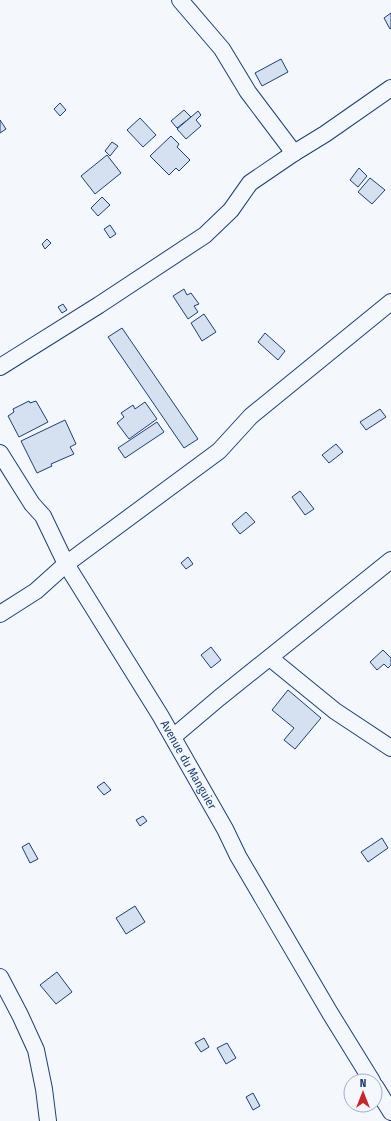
<svg xmlns="http://www.w3.org/2000/svg" width="391" height="1121" font-family="'Fira Sans Condensed',sans-serif">
  <style>
    .building { fill: #d5e0f0; stroke: #1d3f73 }
    .lines { fill: none; stroke-linecap: round; stroke-linejoin: round }
    .street-casing { stroke: #1d3f73; stroke-width: 18 }
    .street { stroke: #f4f7fb; stroke-width: 16 }
    .labels { text-anchor: middle; stroke-width: 3; stroke-linejoin: round; paint-order: stroke }
    .street-label { font-size: 12px; fill: #1d3f73; stroke: #f4f7fb }
  </style>
  <rect width="100%" height="100%" fill="#f4f7fb"/>
  <g class="building">
    <polygon points="391,13 391,28 390,29 384,18"/>
    <polygon points="281,59 288,72 262,86 255,73"/>
    <polygon points="60,103 66,110 60,116 54,109"/>
    <polygon points="184,110 191,117 177,128 171,121"/>
    <polygon points="198,111 201,115 196,120 201,126 186,139 177,129"/>
    <polygon points="140,118 156,135 143,147 127,130"/>
    <polygon points="0,120 6,129 0,133"/>
    <polygon points="171,136 179,144 177,147 190,160 179,171 176,168 169,175 150,156"/>
    <polygon points="112,142 118,146 110,156 105,151"/>
    <polygon points="107,155 121,173 95,194 81,176"/>
    <polygon points="359,168 367,176 358,187 350,180"/>
    <polygon points="370,178 385,190 372,204 358,192"/>
    <polygon points="102,197 110,205 98,216 91,208"/>
    <polygon points="110,225 116,234 110,238 104,229"/>
    <polygon points="47,239 51,243 45,249 42,244"/>
    <polygon points="184,289 187,295 191,293 199,304 194,306 198,312 188,319 173,296"/>
    <polygon points="63,304 67,310 62,313 58,307"/>
    <polygon points="204,314 216,332 202,341 191,323"/>
    <polygon points="122,328 198,439 184,448 108,337"/>
    <polygon points="265,333 285,351 278,360 258,342"/>
    <polygon points="29,401 30,403 36,401 48,422 19,437 8,416 14,412 13,409"/>
    <polygon points="145,402 157,419 129,439 117,423 124,417 121,413 133,405 135,409"/>
    <polygon points="380,409 386,417 366,430 360,422"/>
    <polygon points="65,420 76,444 70,447 74,454 51,464 52,466 37,473 21,441"/>
    <polygon points="157,422 164,432 125,458 118,448"/>
    <polygon points="336,444 343,452 329,463 322,455"/>
    <polygon points="300,491 314,509 305,515 292,497"/>
    <polygon points="246,512 255,522 240,534 232,524"/>
    <polygon points="188,557 193,564 186,569 181,563"/>
    <polygon points="211,647 221,660 211,668 201,655"/>
    <polygon points="383,650 391,658 391,665 388,668 384,664 377,670 370,662"/>
    <polygon points="288,690 321,718 295,749 284,740 294,728 272,710"/>
    <polygon points="104,782 111,790 104,795 97,787"/>
    <polygon points="143,816 147,821 140,826 136,820"/>
    <polygon points="382,838 388,848 368,862 361,852"/>
    <polygon points="29,843 38,859 30,863 22,847"/>
    <polygon points="135,906 145,922 126,934 116,918"/>
    <polygon points="57,972 72,992 56,1004 40,985"/>
    <polygon points="204,1038 209,1047 201,1052 195,1043"/>
    <polygon points="227,1043 236,1058 226,1064 217,1048"/>
    <polygon points="253,1093 260,1106 253,1110 246,1097"/>
  </g>
  <g class="lines">
    <defs>
      <g id="street">
        <polyline points="180,0 222,49 248,92 294,153"/>
        <polyline points="0,367 99,305 205,235 231,210 250,183 294,153 325,134 391,88"/>
        <path id="s1" d="M0 453 32 504 43 516 66 564 160 715 225 829 238 856 330 1013 372 1081"/>
        <polyline points="0,614 36,591 66,564 219,451 251,416 391,302"/>
        <polyline points="270,658 335,711 391,748"/>
        <polyline points="173,737 219,698 391,560"/>
        <polyline points="0,977 20,1015 36,1050 44,1089 48,1121"/>
        <polyline points="375,1086 391,1112"/>
      </g>
    </defs>
    <use href="#street" class="street-casing"/>
    <use href="#street" class="street"/>
  </g>
  <g class="labels">
    <g class="street-label">
      <text dy="4" stroke="none"><textPath href="#s1" startOffset="365">Avenue du Manguier</textPath></text>
    </g>
  </g>
  <g transform="translate(363 1093)"><circle r="19" fill="#f4f7fb" stroke="#9eadc5"/>
  <path d="M0-3L7 15L0 10L-7 15Z" fill="#c62828"/>
  <text y="-6" font-size="11" font-weight="bold" text-anchor="middle" fill="#1d3f73">N</text>
  </g>
</svg>
